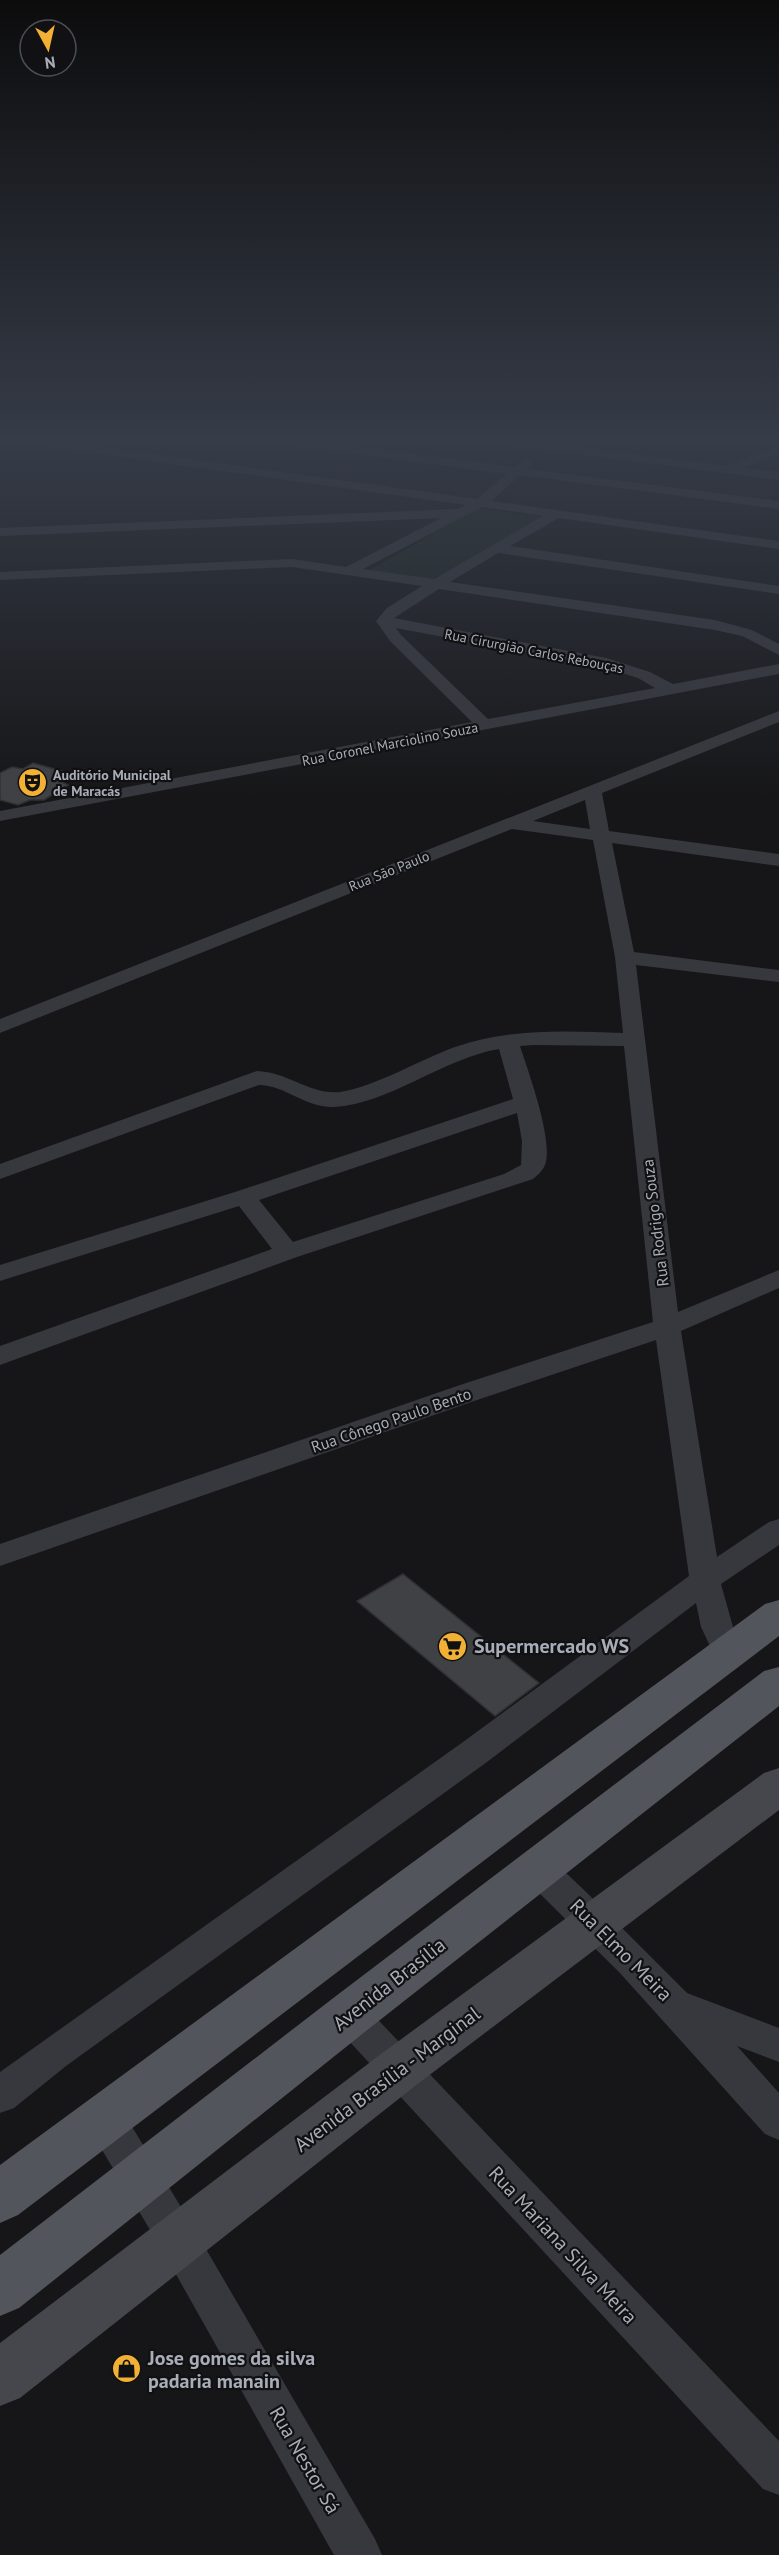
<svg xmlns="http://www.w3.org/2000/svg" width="779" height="2555" font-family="'PT Sans',sans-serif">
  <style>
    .green { fill: #1e261f }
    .building { fill: #404145; stroke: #303034; stroke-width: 1.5 }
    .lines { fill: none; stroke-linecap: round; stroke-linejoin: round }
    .street { fill: #37383d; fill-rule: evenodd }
    .secondary { fill: #45474d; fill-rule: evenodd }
    .primary { fill: #53555c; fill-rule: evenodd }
    .labels { text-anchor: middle; stroke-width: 4.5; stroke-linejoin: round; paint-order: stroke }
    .far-street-label { font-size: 14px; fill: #a8adb8; stroke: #111113 }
    .far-poi-label { font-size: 14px; font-weight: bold; fill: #a8adb8; stroke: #111113; text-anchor: start }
    .street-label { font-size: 16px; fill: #a8adb8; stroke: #111113 }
    .near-poi-label { font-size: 20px; font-weight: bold; fill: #a8adb8; stroke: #111113; text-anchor: start }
    .near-street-label { font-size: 20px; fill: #a8adb8; stroke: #111113 }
  </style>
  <rect width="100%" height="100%" fill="#161618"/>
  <polygon class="green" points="478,508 543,517 431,580 368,571"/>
  <g class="building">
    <polygon points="33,763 72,774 60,781 68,785 44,800 30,800 18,805 0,800 0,773 12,767 23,769"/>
    <polygon points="403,1574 539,1683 495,1716 357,1601"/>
  </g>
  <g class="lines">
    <g class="street">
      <path d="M35 442H68L477 499 507 474 292 446 286 442H321L515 467 527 459 533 463 528 469 779 501V509L520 475 491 501 779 541V549L559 518 510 546 779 586V594L498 553 450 582 715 620 752 630 779 644V655L742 636 715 630 439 589 394 618 606 658 650 672 673 684 779 664V674L0 821V811L472 722 390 641 376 621 387 608 422 586 292 567 0 580V572L292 559 346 567 441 518 0 536V528L458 509 466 505 41 446ZM482 507 543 516 434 579 363 569ZM396 628 603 667 638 678 655 688 488 719 401 635Z"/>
      <polygon points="506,442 541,442 727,466 779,445 779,453 744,468 779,472 779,480 512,446"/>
      <path d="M779 711V722L602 793 609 831 779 854V866L612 843 634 952 779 970V982L636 965 678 1312 779 1270V1288L681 1331 717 1557 769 1522 779 1519V1545L721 1584 733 1627 744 1652 739 1661 728 1664 717 1661 701 1627 696 1603 487 1762 66 2066 14 2108 0 2113V2072L463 1742 689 1576 656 1340 480 1399 0 1566V1544L460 1385 653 1322 624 1046 533 1045 520 1046C528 1071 554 1141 545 1165 543 1170 538 1175 533 1179L297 1257 0 1365V1346L272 1249 239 1206 0 1281V1265L235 1192 513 1099 499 1049C444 1058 389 1104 334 1107 305 1108 285 1085 259 1085L0 1179V1164L257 1071C288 1072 310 1095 340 1092 377 1086 419 1060 455 1047 510 1028 566 1031 623 1033L615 957 593 840 512 829 0 1033V1019ZM585 800 590 829 533 821ZM517 1113 522 1141 521 1165 504 1174 293 1242 259 1200Z"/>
      <polygon points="538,1854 550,1858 582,1888 687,1993 779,2028 779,2062 737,2046 779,2093 779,2140 765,2134 619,1972 526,1880 521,1869 526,1858"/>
      <polygon points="349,1998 362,2003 779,2441 779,2495 763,2489 336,2027 330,2015 336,2003"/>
      <polygon points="104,2098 118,2104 192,2225 375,2539 382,2555 334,2555 164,2253 90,2130 85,2117 90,2104"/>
    </g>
    <polygon class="secondary" points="779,1768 779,1810 415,2086 20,2398 0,2406 0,2343 381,2054 764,1773"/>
    <g class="primary">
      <polygon points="779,1600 779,1636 18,2215 0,2223 0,2165 765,1604"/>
      <polygon points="779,1667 779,1706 366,2031 19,2308 0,2316 0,2255 332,1999 764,1671"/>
    </g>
  </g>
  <linearGradient id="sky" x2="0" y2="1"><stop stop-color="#0c0c0d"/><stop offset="0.55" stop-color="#363c48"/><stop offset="1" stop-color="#363c48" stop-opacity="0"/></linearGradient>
  <rect width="779" height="800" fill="url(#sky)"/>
  <defs>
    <symbol id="theatre-disc" viewBox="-11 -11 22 22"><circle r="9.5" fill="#f2b134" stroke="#111113"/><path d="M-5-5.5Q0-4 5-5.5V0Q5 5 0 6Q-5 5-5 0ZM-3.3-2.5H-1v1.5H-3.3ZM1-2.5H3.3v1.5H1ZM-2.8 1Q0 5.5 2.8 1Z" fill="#111"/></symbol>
    <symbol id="supermarket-disc" viewBox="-11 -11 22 22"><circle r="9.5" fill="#f2b134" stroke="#111113"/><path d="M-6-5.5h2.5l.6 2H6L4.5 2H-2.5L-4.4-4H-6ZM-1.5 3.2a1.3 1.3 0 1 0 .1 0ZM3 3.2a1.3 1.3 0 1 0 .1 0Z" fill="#111"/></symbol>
    <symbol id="shop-disc" viewBox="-11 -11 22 22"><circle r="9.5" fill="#f2b134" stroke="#111113"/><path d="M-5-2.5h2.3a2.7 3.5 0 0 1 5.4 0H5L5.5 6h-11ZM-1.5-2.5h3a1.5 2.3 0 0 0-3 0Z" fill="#111"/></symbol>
  </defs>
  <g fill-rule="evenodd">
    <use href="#theatre-disc" x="16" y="766" width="33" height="33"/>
    <use href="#supermarket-disc" x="436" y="1630" width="33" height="33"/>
    <use href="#shop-disc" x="110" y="2352" width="33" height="33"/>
  </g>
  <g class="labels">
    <g class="far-street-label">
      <text transform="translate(534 651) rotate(11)" y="5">Rua Cirurgião Carlos Rebouças</text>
      <text transform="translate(390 744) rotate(-11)" y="5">Rua Coronel Marciolino Souza</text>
      <text transform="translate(389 871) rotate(-22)" y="5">Rua São Paulo</text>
    </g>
    <g class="far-poi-label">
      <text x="53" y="780">Auditório Municipal<tspan x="53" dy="16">de Maracás</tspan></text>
    </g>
    <g class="street-label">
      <text transform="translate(655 1223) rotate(-97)" y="6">Rua Rodrigo Souza</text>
      <text transform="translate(391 1420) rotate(-19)" y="6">Rua Cônego Paulo Bento</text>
    </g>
    <g class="near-poi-label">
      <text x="474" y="1653">Supermercado WS</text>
      <text x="148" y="2365">Jose gomes da silva<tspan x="148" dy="23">padaria manain</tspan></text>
    </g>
    <g class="near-street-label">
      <text transform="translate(621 1950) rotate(45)" y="7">Rua Elmo Meira</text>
      <text transform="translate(389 1984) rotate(-38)" y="7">Avenida Brasília</text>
      <text transform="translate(387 2079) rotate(-37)" y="7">Avenida Brasília - Marginal</text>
      <text transform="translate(563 2245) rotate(47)" y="7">Rua Mariana Silva Meira</text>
      <text transform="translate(305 2460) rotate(60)" y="7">Rua Nestor Sá</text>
    </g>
  </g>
  <g transform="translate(48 48) rotate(172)"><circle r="28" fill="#111113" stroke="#4d4f55" stroke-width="1.5"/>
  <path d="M0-4.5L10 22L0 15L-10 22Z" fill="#f2b134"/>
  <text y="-9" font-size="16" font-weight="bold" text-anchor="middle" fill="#a8adb8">N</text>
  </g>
</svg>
